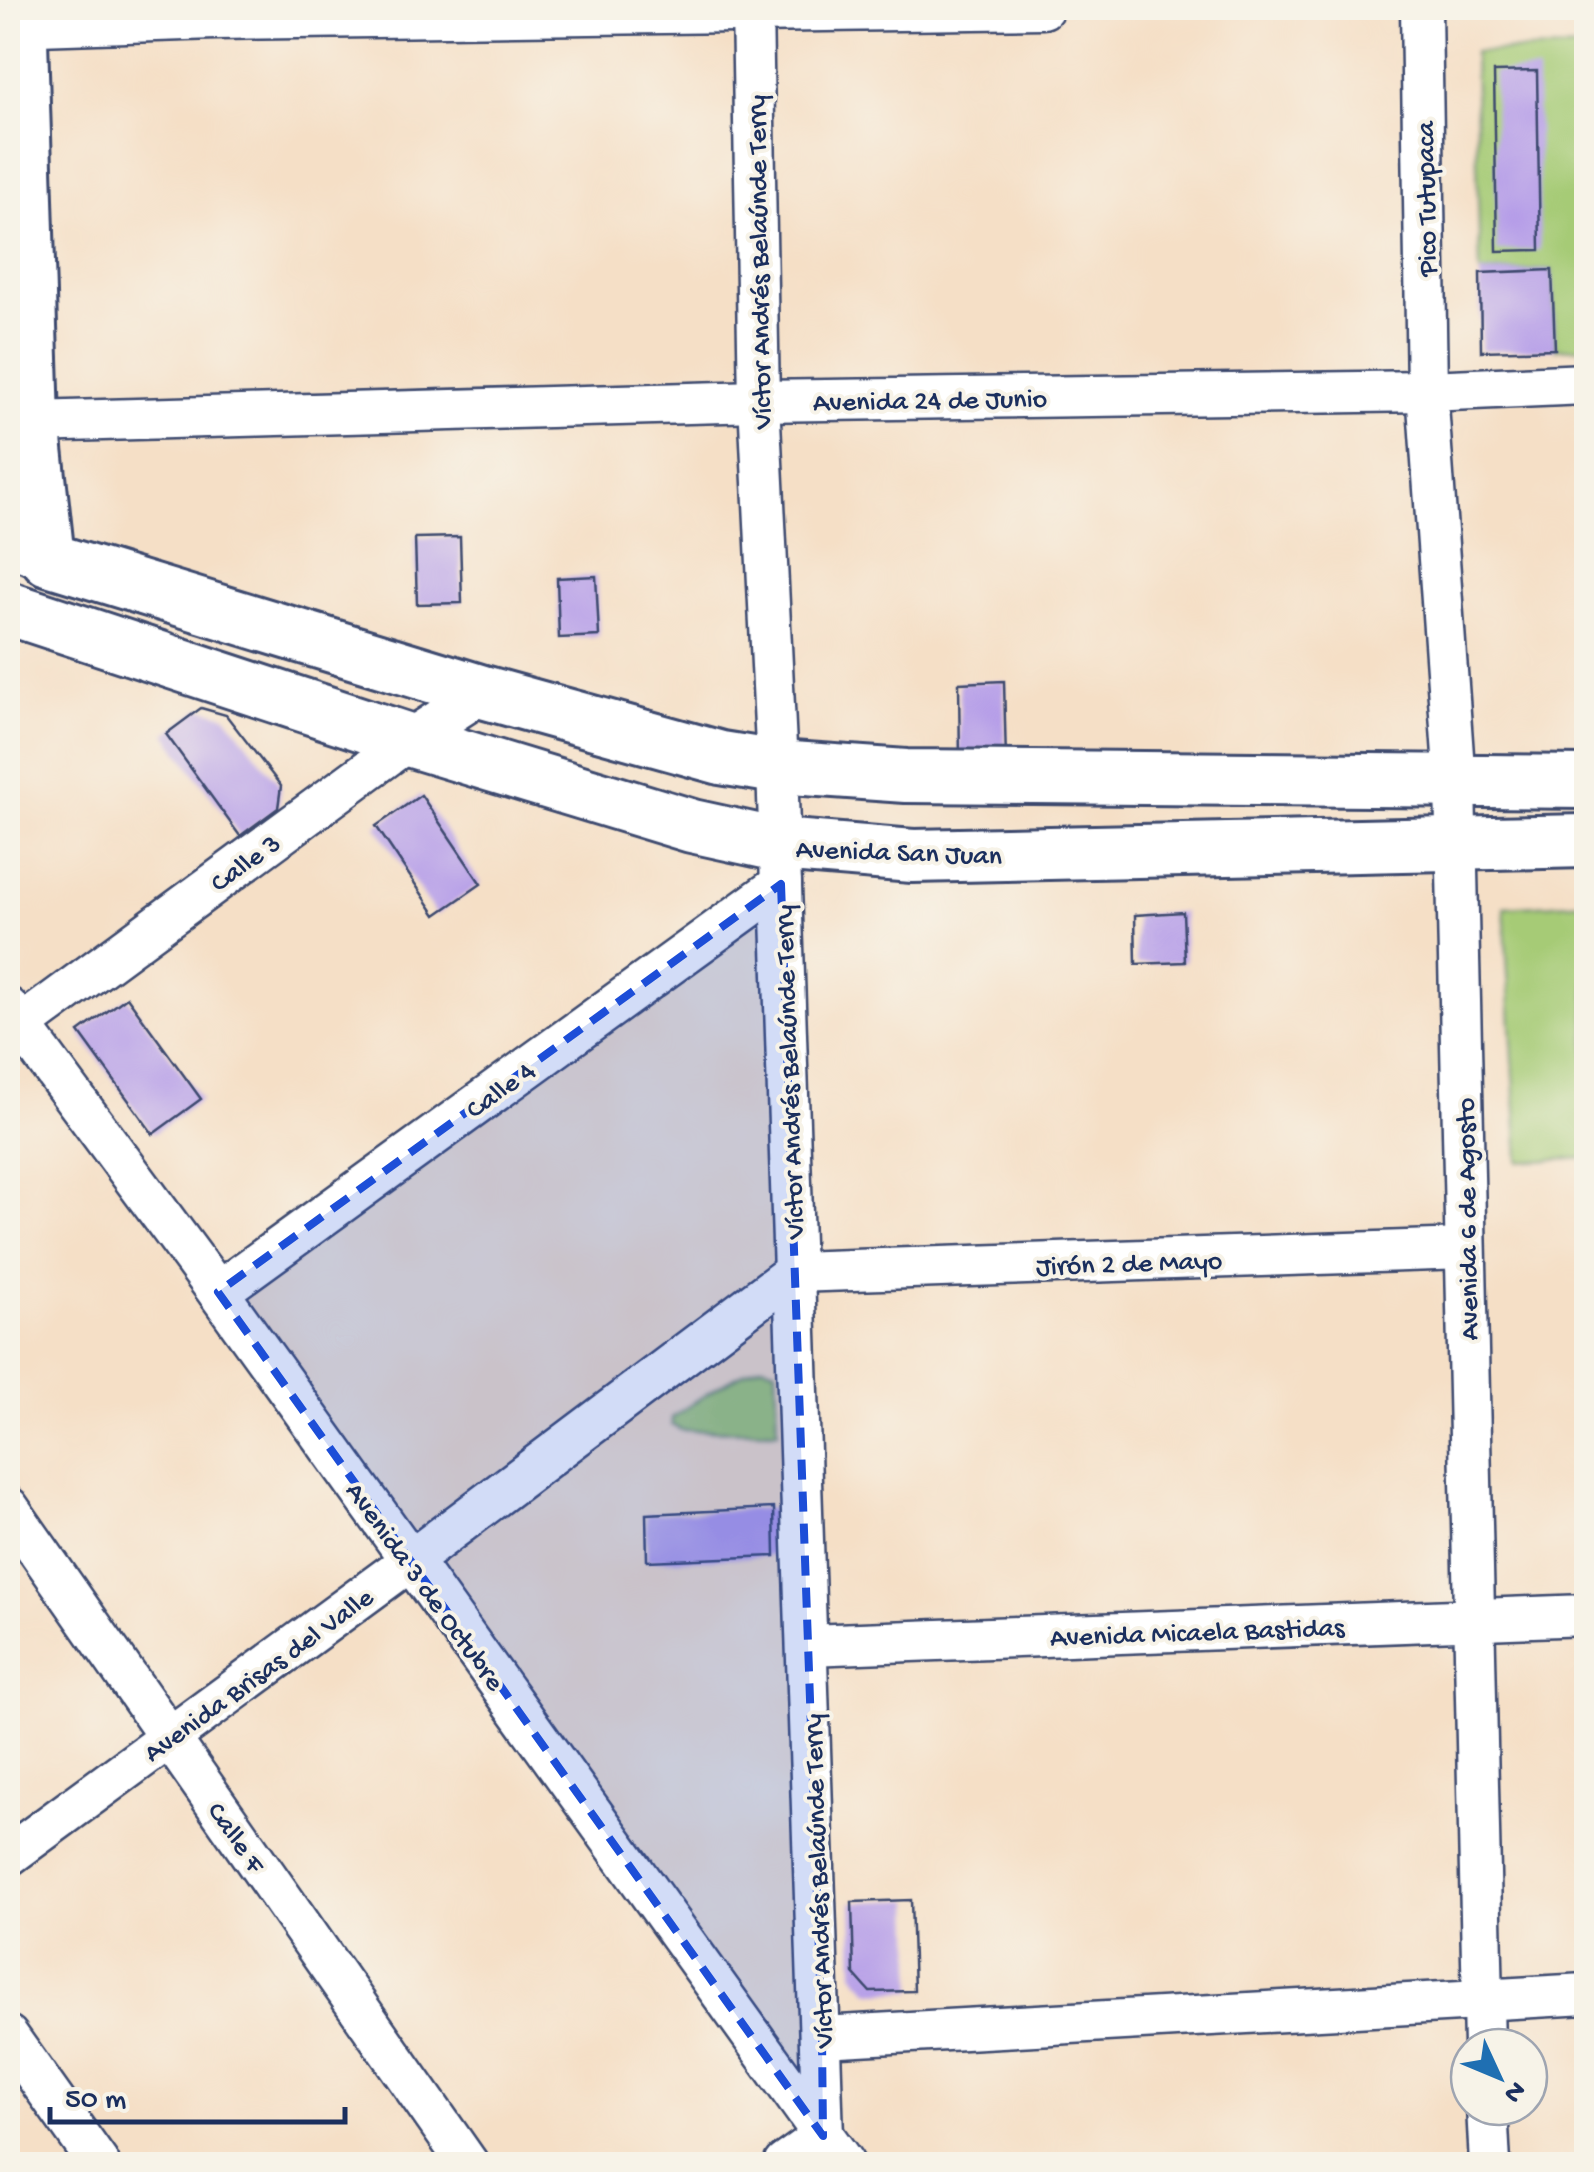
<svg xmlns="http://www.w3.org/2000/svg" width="1594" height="2172" font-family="'Gochi Hand',sans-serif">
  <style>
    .green { fill: #a6cb76; stroke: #607d6a; stroke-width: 2.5 }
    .building { fill: #b59de8 }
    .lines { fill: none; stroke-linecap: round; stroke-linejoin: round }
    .minor-casing { stroke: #3c496e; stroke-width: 45 }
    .major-casing { stroke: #3c496e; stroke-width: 58 }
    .minor { stroke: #fff; stroke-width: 40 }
    .major { stroke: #fff; stroke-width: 52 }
    .marked { fill: #1d4ed8; fill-opacity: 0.2; stroke: #1d4ed8; stroke-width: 8; stroke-dasharray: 20 12; stroke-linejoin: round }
    .labels { text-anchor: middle; stroke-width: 8; stroke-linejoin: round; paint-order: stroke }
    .street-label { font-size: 28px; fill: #1b2f5e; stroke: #f7f3e8 }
  </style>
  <rect width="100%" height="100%" fill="#f7f3e8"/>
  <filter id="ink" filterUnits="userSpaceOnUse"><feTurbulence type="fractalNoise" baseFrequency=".01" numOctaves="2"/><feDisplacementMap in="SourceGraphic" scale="20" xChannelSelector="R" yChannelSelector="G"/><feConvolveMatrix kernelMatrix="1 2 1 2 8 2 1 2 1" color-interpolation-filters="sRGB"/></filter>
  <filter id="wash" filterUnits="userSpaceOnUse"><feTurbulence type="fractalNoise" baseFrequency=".0048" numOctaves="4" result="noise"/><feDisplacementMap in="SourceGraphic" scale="40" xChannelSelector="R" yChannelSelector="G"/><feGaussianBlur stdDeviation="2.25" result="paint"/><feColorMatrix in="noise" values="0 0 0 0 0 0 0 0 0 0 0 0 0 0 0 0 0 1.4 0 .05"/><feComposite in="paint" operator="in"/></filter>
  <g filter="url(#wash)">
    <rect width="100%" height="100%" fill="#f5dfc6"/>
    <g class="green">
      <polygon points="1586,48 1586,348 1555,349 1552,270 1480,273 1474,52"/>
      <polygon points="1586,902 1586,1158 1519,1162 1504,907"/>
      <path d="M762 1365 776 1369 778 1431 681 1430 672 1425V1418C699 1398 730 1377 762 1365Z"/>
    </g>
    <g id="blocks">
      <g class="building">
        <polygon points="1537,71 1540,250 1497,251 1494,72"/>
        <polygon points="1552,270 1555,349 1481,351 1480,273"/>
        <polygon points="460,537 462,603 417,604 415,538"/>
        <polygon points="596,576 599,636 559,638 557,578"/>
        <polygon points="1004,681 1006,762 960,763 959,683"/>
        <polygon points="201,708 226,715 281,786 278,808 240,836 166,734"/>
        <polygon points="421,795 481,884 436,915 376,826"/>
        <polygon points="1183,912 1185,962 1136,964 1135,915"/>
        <polygon points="127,997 201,1099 153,1134 79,1032"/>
        <polygon points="774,1508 775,1556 647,1561 646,1514"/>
        <polygon points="911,1900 914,1991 870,1992 854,1974 852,1902"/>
      </g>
    </g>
  </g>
  <g filter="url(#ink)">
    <use href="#blocks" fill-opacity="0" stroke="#3c496e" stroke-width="2.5"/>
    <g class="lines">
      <defs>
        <g id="minor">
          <polyline points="752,8 759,401 777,767 823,2136 784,2164"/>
          <polyline points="1421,8 1427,391 1455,783 1484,2047"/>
          <polyline points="8,26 215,19 1043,8"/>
          <polyline points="33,422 759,401 1427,391 1586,384"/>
          <polyline points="8,546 48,559"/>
          <polyline points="8,1008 218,1292 844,2164"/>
          <polyline points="8,1035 409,740 483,692"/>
          <polyline points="218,1292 781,884"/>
          <polyline points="8,1507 468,2164"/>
          <polyline points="808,1645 1586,1615"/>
          <polyline points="8,1856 410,1561 794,1272 1465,1249"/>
          <polyline points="8,2036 99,2164"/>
          <polyline points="822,2037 1586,1994"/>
          <polyline points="1487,2107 1490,2164"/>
        </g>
        <g id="major">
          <polyline points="20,8 33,422 48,559 483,692 721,758 777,767 906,776 1586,782"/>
          <polyline points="8,608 409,740 692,826 779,845 913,856 1586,841"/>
        </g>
      </defs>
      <use href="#minor" class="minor-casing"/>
      <use href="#major" class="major-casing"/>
      <use href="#minor" class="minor"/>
      <use href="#major" class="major"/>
    </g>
  </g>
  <path class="marked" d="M781 884 822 2037 823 2136 218 1292Z"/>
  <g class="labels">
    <g class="street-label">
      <text transform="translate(1424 199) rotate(-91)" y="10">Pico Tutupaca</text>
      <text transform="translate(757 262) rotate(-91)" y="10">Víctor Andrés Belaúnde Terry</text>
      <text transform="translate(930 398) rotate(-1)" y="10">Avenida 24 de Junio</text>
      <text transform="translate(899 850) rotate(2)" y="10">Avenida San Juan</text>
      <text transform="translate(244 861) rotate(-36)" y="10">Calle 3</text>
      <text transform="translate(787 1072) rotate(-92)" y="10">Víctor Andrés Belaúnde Terry</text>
      <text transform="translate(499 1088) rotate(-36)" y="10">Calle 4</text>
      <text transform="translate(1465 1219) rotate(-91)" y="10">Avenida 6 de Agosto</text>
      <text transform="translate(1129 1261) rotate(-2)" y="10">Jirón 2 de Mayo</text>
      <text transform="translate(427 1585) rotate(54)" y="10">Avenida 3 de Octubre</text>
      <text transform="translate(1197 1630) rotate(-2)" y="10">Avenida Micaela Bastidas</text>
      <text transform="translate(257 1673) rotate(-36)" y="10">Avenida Brisas del Valle</text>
      <text transform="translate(238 1836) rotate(55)" y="10">Calle F</text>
      <text transform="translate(816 1881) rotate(-92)" y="10">Víctor Andrés Belaúnde Terry</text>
    </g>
  </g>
  <rect width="1594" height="2172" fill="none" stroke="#f7f3e8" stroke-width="40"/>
  <g transform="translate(1499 2077) rotate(134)"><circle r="48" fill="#f7f3e8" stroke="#9fa5b1" stroke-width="2.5"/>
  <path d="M0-8L18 38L0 25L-18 38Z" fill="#1f6fb2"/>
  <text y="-15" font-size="28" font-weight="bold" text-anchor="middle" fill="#1b2f5e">N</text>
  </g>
  <path d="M50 2107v15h295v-15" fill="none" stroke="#1b2f5e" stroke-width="5"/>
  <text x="65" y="2107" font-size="30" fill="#1b2f5e" stroke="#f7f3e8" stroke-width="8" paint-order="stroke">50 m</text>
</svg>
